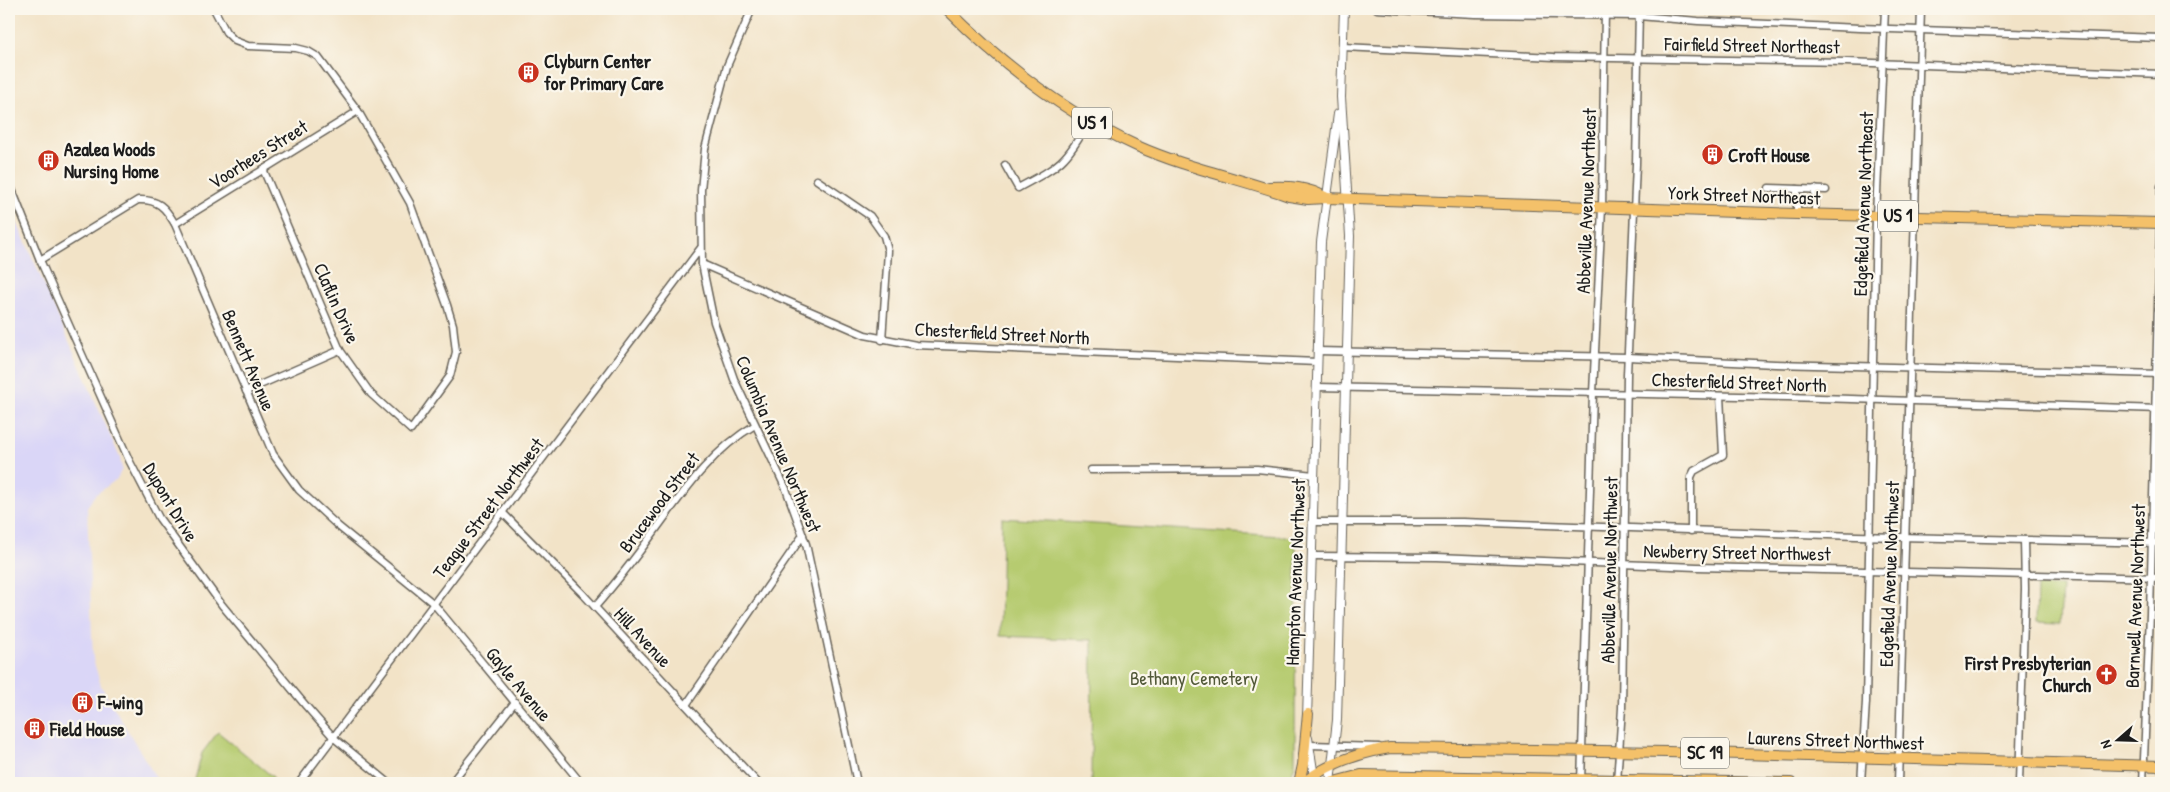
<svg xmlns="http://www.w3.org/2000/svg" width="2170" height="792" font-family="'Patrick Hand',sans-serif">
  <style>
    .built { fill: #dad6f7 }
    .green { fill: #b6cb6f; stroke: #697446 }
    .lines { fill: none; stroke-linecap: round; stroke-linejoin: round }
    .minor-casing { stroke: #676258; stroke-width: 9 }
    .tertiary-casing { stroke: #676258; stroke-width: 10 }
    .primary-casing { stroke: #676258; stroke-width: 12 }
    .minor { stroke: #fff; stroke-width: 6 }
    .tertiary { stroke: #fff; stroke-width: 8 }
    .primary { stroke: #f4c16a; stroke-width: 10 }
    .labels { text-anchor: middle; stroke-width: 4.5; stroke-linejoin: round; paint-order: stroke }
    .shield { fill: #fbf7ec; stroke: #5f5e5a; stroke-width: 1 }
    .shield-label { font-size: 18px; font-weight: bold; fill: #1c1c1c }
    .street-label { font-size: 19px; fill: #1c1c1c; stroke: #fbf7ec }
    .poi-label { font-size: 19px; font-weight: bold; fill: #1c1c1c; stroke: #fbf7ec; text-anchor: start }
    .park-label { font-size: 19px; fill: #525939; stroke: #fbf7ec }
  </style>
  <rect width="100%" height="100%" fill="#fbf7ec"/>
  <filter id="ink" filterUnits="userSpaceOnUse"><feTurbulence type="fractalNoise" baseFrequency=".02" numOctaves="2"/><feDisplacementMap in="SourceGraphic" scale="10" xChannelSelector="R" yChannelSelector="G"/><feConvolveMatrix kernelMatrix="1 2 1 2 8 2 1 2 1" color-interpolation-filters="sRGB"/></filter>
  <filter id="wash" filterUnits="userSpaceOnUse"><feTurbulence type="fractalNoise" baseFrequency=".0096" numOctaves="4" result="noise"/><feDisplacementMap in="SourceGraphic" scale="20" xChannelSelector="R" yChannelSelector="G"/><feGaussianBlur stdDeviation="1.12" result="paint"/><feColorMatrix in="noise" values="0 0 0 0 0 0 0 0 0 0 0 0 0 0 0 0 0 1.4 0 .05"/><feComposite in="paint" operator="in"/></filter>
  <g filter="url(#wash)">
    <rect width="100%" height="100%" fill="#f2e3c7"/>
    <polygon class="built" points="9,204 120,458 122,469 117,479 95,495 87,507 93,659 101,686 159,783 9,783"/>
    <g class="green">
      <polygon points="1002,518 1296,537 1295,747 1295,765 1288,783 1091,783 1092,640 1000,636"/>
      <polygon points="2037,586 2062,587 2060,624 2036,623"/>
      <polygon points="218,732 273,777 274,783 194,783 202,753"/>
    </g>
  </g>
  <g filter="url(#ink)">
    <g class="lines">
      <defs>
        <g id="minor">
          <polyline points="214,9 226,32 235,41 248,46 296,48 308,51 318,57 358,111 410,203 447,305 453,325 456,352 450,376 411,430 371,394 340,350 263,169"/>
          <polyline points="752,9 727,66 705,149 701,190 702,264 714,322 734,379 786,489 806,544 857,783"/>
          <polyline points="1377,9 1475,14 1639,16 1698,21 1860,28 2161,38"/>
          <polyline points="1343,47 1554,57 1847,62 2161,74"/>
          <path d="M1005 165 1018 188C1059 166 1066 163 1089 121"/>
          <polyline points="817,180 870,216 884,236 888,251 882,340"/>
          <polyline points="9,182 40,260 129,460 159,518 222,605 306,706 334,738 389,783"/>
          <polyline points="1769,188 1826,190"/>
          <polyline points="1797,189 1797,214"/>
          <polyline points="1815,215 1815,189"/>
          <polyline points="175,224 358,111"/>
          <path d="M40 260 138 200C158 199 165 207 175 224L273 454 299 490 338 526 434 604 581 783"/>
          <polyline points="702,264 865,335 916,345 1317,362"/>
          <polyline points="1317,351 1628,357 1775,364 2161,374"/>
          <polyline points="1317,387 1788,397 2161,409"/>
          <polyline points="246,391 340,350"/>
          <polyline points="1091,470 1257,469 1314,475"/>
          <polyline points="503,513 582,593 758,783"/>
          <polyline points="1312,522 1463,522 1856,536 2161,543"/>
          <polyline points="1691,531 1691,477 1694,471 1723,455 1720,396"/>
          <polyline points="1312,556 1437,557 1697,567 2161,578"/>
          <path d="M595 607C616 583 635 558 654 532 684 491 711 451 755 425"/>
          <polyline points="686,705 803,535"/>
          <polyline points="1310,745 1379,747"/>
          <polyline points="1581,782 1593,393 1602,208 1605,9"/>
          <polyline points="1617,782 1622,708 1627,375 1636,164 1639,9"/>
          <polyline points="299,783 700,249"/>
          <polyline points="451,783 515,702"/>
          <polyline points="1861,783 1866,702 1876,216 1885,9"/>
          <polyline points="1898,783 1921,9"/>
          <polyline points="2019,783 2025,589 2024,540"/>
          <polyline points="2143,783 2150,614 2161,186"/>
        </g>
        <g id="tertiary">
          <polyline points="1307,719 1321,242 1338,114"/>
          <polyline points="1308,738 1315,783"/>
          <polyline points="1330,783 1337,720 1350,236 1341,97 1344,9"/>
        </g>
        <g id="primary">
          <path d="M947 9C1003 65 1064 113 1137 146 1186 168 1239 178 1289 196L1308 199 1326 198 1797 214 2161 223"/>
          <path d="M1269 187C1291 186 1306 187 1325 197"/>
          <polyline points="1299,783 1303,765 1308,714"/>
          <path d="M1303 783C1329 763 1357 753 1390 748L1668 752 2161 766"/>
          <polyline points="1330,783 1361,775 1791,783"/>
        </g>
      </defs>
      <use href="#minor" class="minor-casing"/>
      <use href="#tertiary" class="tertiary-casing"/>
      <use href="#primary" class="primary-casing"/>
      <use href="#minor" class="minor"/>
      <use href="#tertiary" class="tertiary"/>
      <use href="#primary" class="primary"/>
    </g>
  </g>
  <defs>
    <symbol id="building-disc" viewBox="-11 -11 22 22"><circle r="9.5" fill="#c8321e" stroke="#fbf7ec"/><path d="M-4-6H4V6H1V3H-1V6H-4ZM-2.5-4.3h1.7v1.8h-1.7ZM.8-4.3h1.7v1.8H.8ZM-2.5-1h1.7V.8h-1.7ZM.8-1h1.7V.8H.8Z" fill="#fff"/></symbol>
    <symbol id="church-disc" viewBox="-11 -11 22 22"><circle r="9.5" fill="#c8321e" stroke="#fbf7ec"/><path d="M-1.2-6h2.4v3.5h3.3v2.4h-3.3V6h-2.4V-.1h-3.3v-2.4h3.3Z" fill="#fff"/></symbol>
  </defs>
  <g fill-rule="evenodd">
    <use href="#building-disc" x="516" y="60" width="25" height="25"/>
    <use href="#building-disc" x="1700" y="142" width="25" height="25"/>
    <use href="#building-disc" x="36" y="148" width="25" height="25"/>
    <use href="#church-disc" x="2094" y="662" width="25" height="25"/>
    <use href="#building-disc" x="70" y="690" width="25" height="25"/>
    <use href="#building-disc" x="22" y="716" width="25" height="25"/>
  </g>
  <g class="labels">
    <g class="shield">
      <rect x="1072" y="107.5" width="40" height="31" rx="4"/>
      <rect x="1878" y="200.5" width="40" height="31" rx="4"/>
      <rect x="1681" y="737.5" width="48" height="31" rx="4"/>
    </g>
    <g class="shield-label">
      <text x="1092" y="129">US 1</text>
      <text x="1898" y="222">US 1</text>
      <text x="1705" y="759">SC 19</text>
    </g>
    <g class="street-label">
      <text transform="translate(1752 45) rotate(1)" y="7">Fairfield Street Northeast</text>
      <text transform="translate(258 154) rotate(-32)" y="7">Voorhees Street</text>
      <text transform="translate(1744 195) rotate(2)" y="7">York Street Northeast</text>
      <text transform="translate(1586 201) rotate(-88)" y="7">Abbeville Avenue Northeast</text>
      <text transform="translate(1863 204) rotate(-88)" y="7">Edgefield Avenue Northeast</text>
      <text transform="translate(337 303) rotate(66)" y="7">Claflin Drive</text>
      <text transform="translate(1002 333) rotate(3)" y="7">Chesterfield Street North</text>
      <text transform="translate(249 360) rotate(67)" y="7">Bennett Avenue</text>
      <text transform="translate(1739 382) rotate(2)" y="7">Chesterfield Street North</text>
      <text transform="translate(779 444) rotate(67)" y="7">Columbia Avenue Northwest</text>
      <text transform="translate(171 502) rotate(59)" y="7">Dupont Drive</text>
      <text transform="translate(659 502) rotate(-53)" y="7">Brucewood Street</text>
      <text transform="translate(488 508) rotate(-53)" y="7">Teague Street Northwest</text>
      <text transform="translate(1737 552) rotate(1)" y="7">Newberry Street Northwest</text>
      <text transform="translate(1609 570) rotate(-89)" y="7">Abbeville Avenue Northwest</text>
      <text transform="translate(1295 572) rotate(-88)" y="7">Hampton Avenue Northwest</text>
      <text transform="translate(1889 574) rotate(-88)" y="7">Edgefield Avenue Northwest</text>
      <text transform="translate(2135 596) rotate(-88)" y="7">Barnwell Avenue Northwest</text>
      <text transform="translate(643 637) rotate(47)" y="7">Hill Avenue</text>
      <text transform="translate(519 684) rotate(50)" y="7">Gayle Avenue</text>
      <text transform="translate(1836 740) rotate(2)" y="7">Laurens Street Northwest</text>
    </g>
    <g class="poi-label">
      <text x="544" y="68">Clyburn Center<tspan x="544" dy="22">for Primary Care</tspan></text>
      <text x="64" y="156">Azalea Woods<tspan x="64" dy="22">Nursing Home</tspan></text>
      <text x="1728" y="162">Croft House</text>
      <text x="2091" y="670" text-anchor="end">First Presbyterian<tspan x="2091" dy="22">Church</tspan></text>
      <text x="98" y="709">F-wing</text>
      <text x="50" y="736">Field House</text>
    </g>
    <g class="park-label">
      <text x="1194" y="685">Bethany Cemetery</text>
    </g>
  </g>
  <rect width="2170" height="792" fill="none" stroke="#fbf7ec" stroke-width="30"/>
  <g transform="translate(2118 740) rotate(250)" stroke="#fbf7ec" stroke-width="4" paint-order="stroke">
  <path d="M0-4L9 19L0 12L-9 19Z" fill="#1c1c1c"/>
  <text y="-8" font-size="14" font-weight="bold" text-anchor="middle" fill="#1c1c1c">N</text>
  </g>
</svg>
